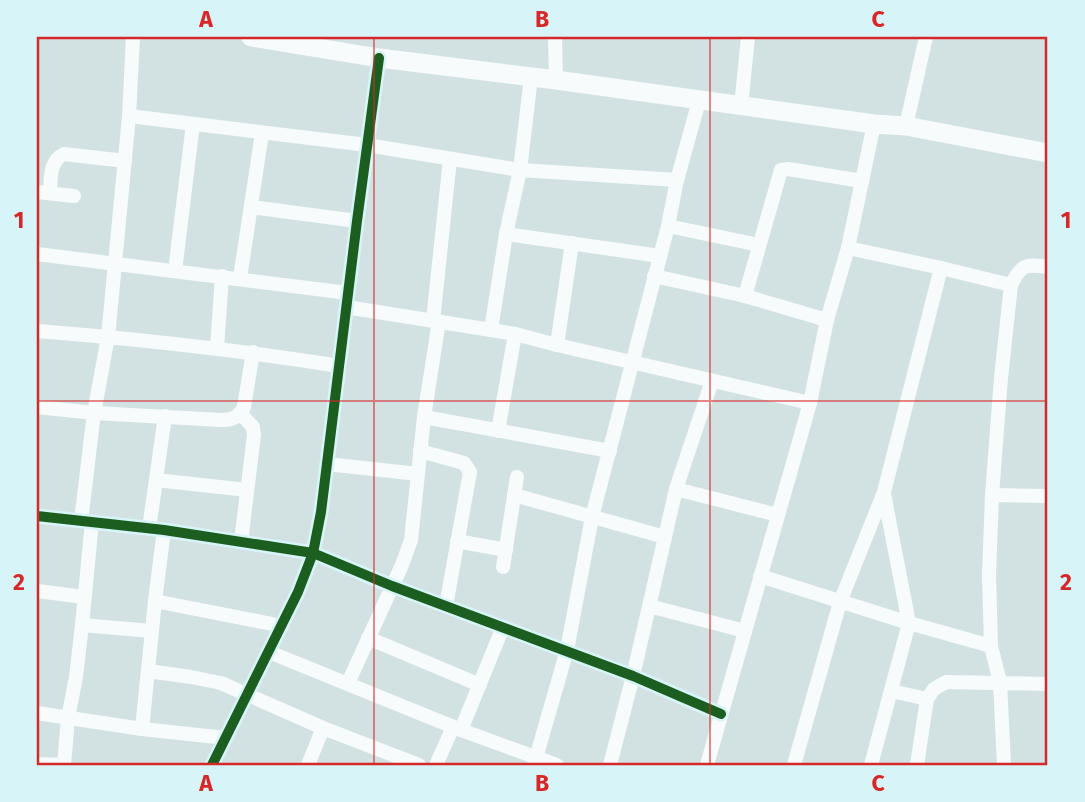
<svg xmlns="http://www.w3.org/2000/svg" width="1085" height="802" font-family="'Fira Sans',sans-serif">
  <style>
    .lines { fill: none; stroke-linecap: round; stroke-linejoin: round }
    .street { stroke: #f8fbfb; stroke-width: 14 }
    .secondary { stroke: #f8fbfb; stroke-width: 19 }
    .cycleway-casing { stroke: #d7f5f9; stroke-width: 15 }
    .cycleway { stroke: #1b5e20; stroke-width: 10 }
    .grid { fill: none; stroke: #d62828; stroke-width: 2; stroke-opacity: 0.55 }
    .neatline { fill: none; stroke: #d62828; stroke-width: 2.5 }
    .grid-label { font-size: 23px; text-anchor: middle; font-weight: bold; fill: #d62828 }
  </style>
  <rect width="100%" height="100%" fill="#d2e2e3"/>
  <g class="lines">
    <g class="street">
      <polyline points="555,37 556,80"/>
      <polyline points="741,106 748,37"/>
      <polyline points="129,116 367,145 520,170 677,180"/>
      <polyline points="906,126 926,37"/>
      <polyline points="37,192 74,196"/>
      <path d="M50 193C51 179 49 161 64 154L125 161"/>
      <polyline points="251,207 357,221"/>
      <polyline points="668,226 759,245"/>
      <polyline points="506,234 660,256"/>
      <polyline points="37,254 348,293"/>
      <polyline points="941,268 1011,285"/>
      <polyline points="175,271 193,124"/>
      <polyline points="654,276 745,296 827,320"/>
      <polyline points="240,278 262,133"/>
      <polyline points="745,296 781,170 788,169 862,181"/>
      <polyline points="346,307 491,330 515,334 557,345 810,403"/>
      <polyline points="433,321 450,159"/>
      <polyline points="491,330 506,234 520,170 531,77"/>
      <path d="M37 331C138 339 239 350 339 366"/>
      <polyline points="557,345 572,243"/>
      <polyline points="217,348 222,276"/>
      <path d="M37 407 94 413 221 420C233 420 239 417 244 407L253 352"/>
      <polyline points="241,414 253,427 254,435 241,542"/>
      <polyline points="424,417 610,451"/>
      <polyline points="498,431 515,334"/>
      <polyline points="420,451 464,463 470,472 446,606"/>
      <polyline points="327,464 418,474"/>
      <polyline points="156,480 247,490"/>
      <polyline points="676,489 778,515"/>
      <polyline points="514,495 665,537"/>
      <polyline points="992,495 1048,496"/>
      <polyline points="37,516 164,530 313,553 392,586 633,676 721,714"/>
      <polyline points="81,521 94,413 108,337 129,116 133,37"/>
      <polyline points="149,529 165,416"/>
      <polyline points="457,541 506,550"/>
      <polyline points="503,567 517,477"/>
      <polyline points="760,576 909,623 991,646"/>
      <polyline points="37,591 84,597"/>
      <polyline points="155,601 282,626"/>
      <polyline points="649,606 745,631"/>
      <polyline points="82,625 152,631"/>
      <polyline points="368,638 480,685"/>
      <polyline points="269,652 461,730 557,765"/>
      <polyline points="148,671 191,677 221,683 323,728 419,765"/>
      <polyline points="348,683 402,565 411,540 424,417 439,321"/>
      <polyline points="891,691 927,699"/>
      <polyline points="37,713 142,729 226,738"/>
      <polyline points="142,729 155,601 164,530"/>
      <polyline points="461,730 503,627"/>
      <polyline points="37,764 64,765"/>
      <polyline points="64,765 68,718 76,677 82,625 92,522"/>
      <polyline points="212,765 298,592 313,553 321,512 357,221 379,58"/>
      <polyline points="308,765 323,728"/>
      <polyline points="436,765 453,727"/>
      <polyline points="534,765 567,650 592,517 668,226 677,180 699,101"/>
      <polyline points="610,765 633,676 676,489 712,381"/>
      <polyline points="707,765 810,403 827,320 848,248 874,124"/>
      <polyline points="794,765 840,602 884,492 941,268 848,248"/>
      <polyline points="871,765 909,623 884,494"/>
      <polyline points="917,765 927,699 934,689 946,682 1048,684"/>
      <path d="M1004 765 1000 682 991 646 989 575 992 495 1001 378 1011 285C1021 264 1026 264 1048 267"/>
    </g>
    <polyline class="secondary" points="251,37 379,58 556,80 874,124 906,126 1048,153"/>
    <defs>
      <g id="cycleway">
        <polyline points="37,516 164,530 313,553 392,586 633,676 721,714"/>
        <polyline points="212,765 298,592 313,553 321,512 357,221 379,58"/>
      </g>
    </defs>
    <use href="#cycleway" class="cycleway-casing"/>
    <use href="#cycleway" class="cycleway"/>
  </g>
  <path class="grid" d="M374 37V765M710 37V765M37 401H1048"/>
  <rect width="1085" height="802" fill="none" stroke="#d7f5f9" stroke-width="77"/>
  <rect x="38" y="38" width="1008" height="726" class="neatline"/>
  <g class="grid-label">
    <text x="206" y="27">A</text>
    <text x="542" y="27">B</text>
    <text x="878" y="27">C</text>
    <text x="19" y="228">1</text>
    <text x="1066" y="228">1</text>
    <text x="19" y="590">2</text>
    <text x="1066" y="590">2</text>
    <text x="206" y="791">A</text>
    <text x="542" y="791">B</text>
    <text x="878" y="791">C</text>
  </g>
</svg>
